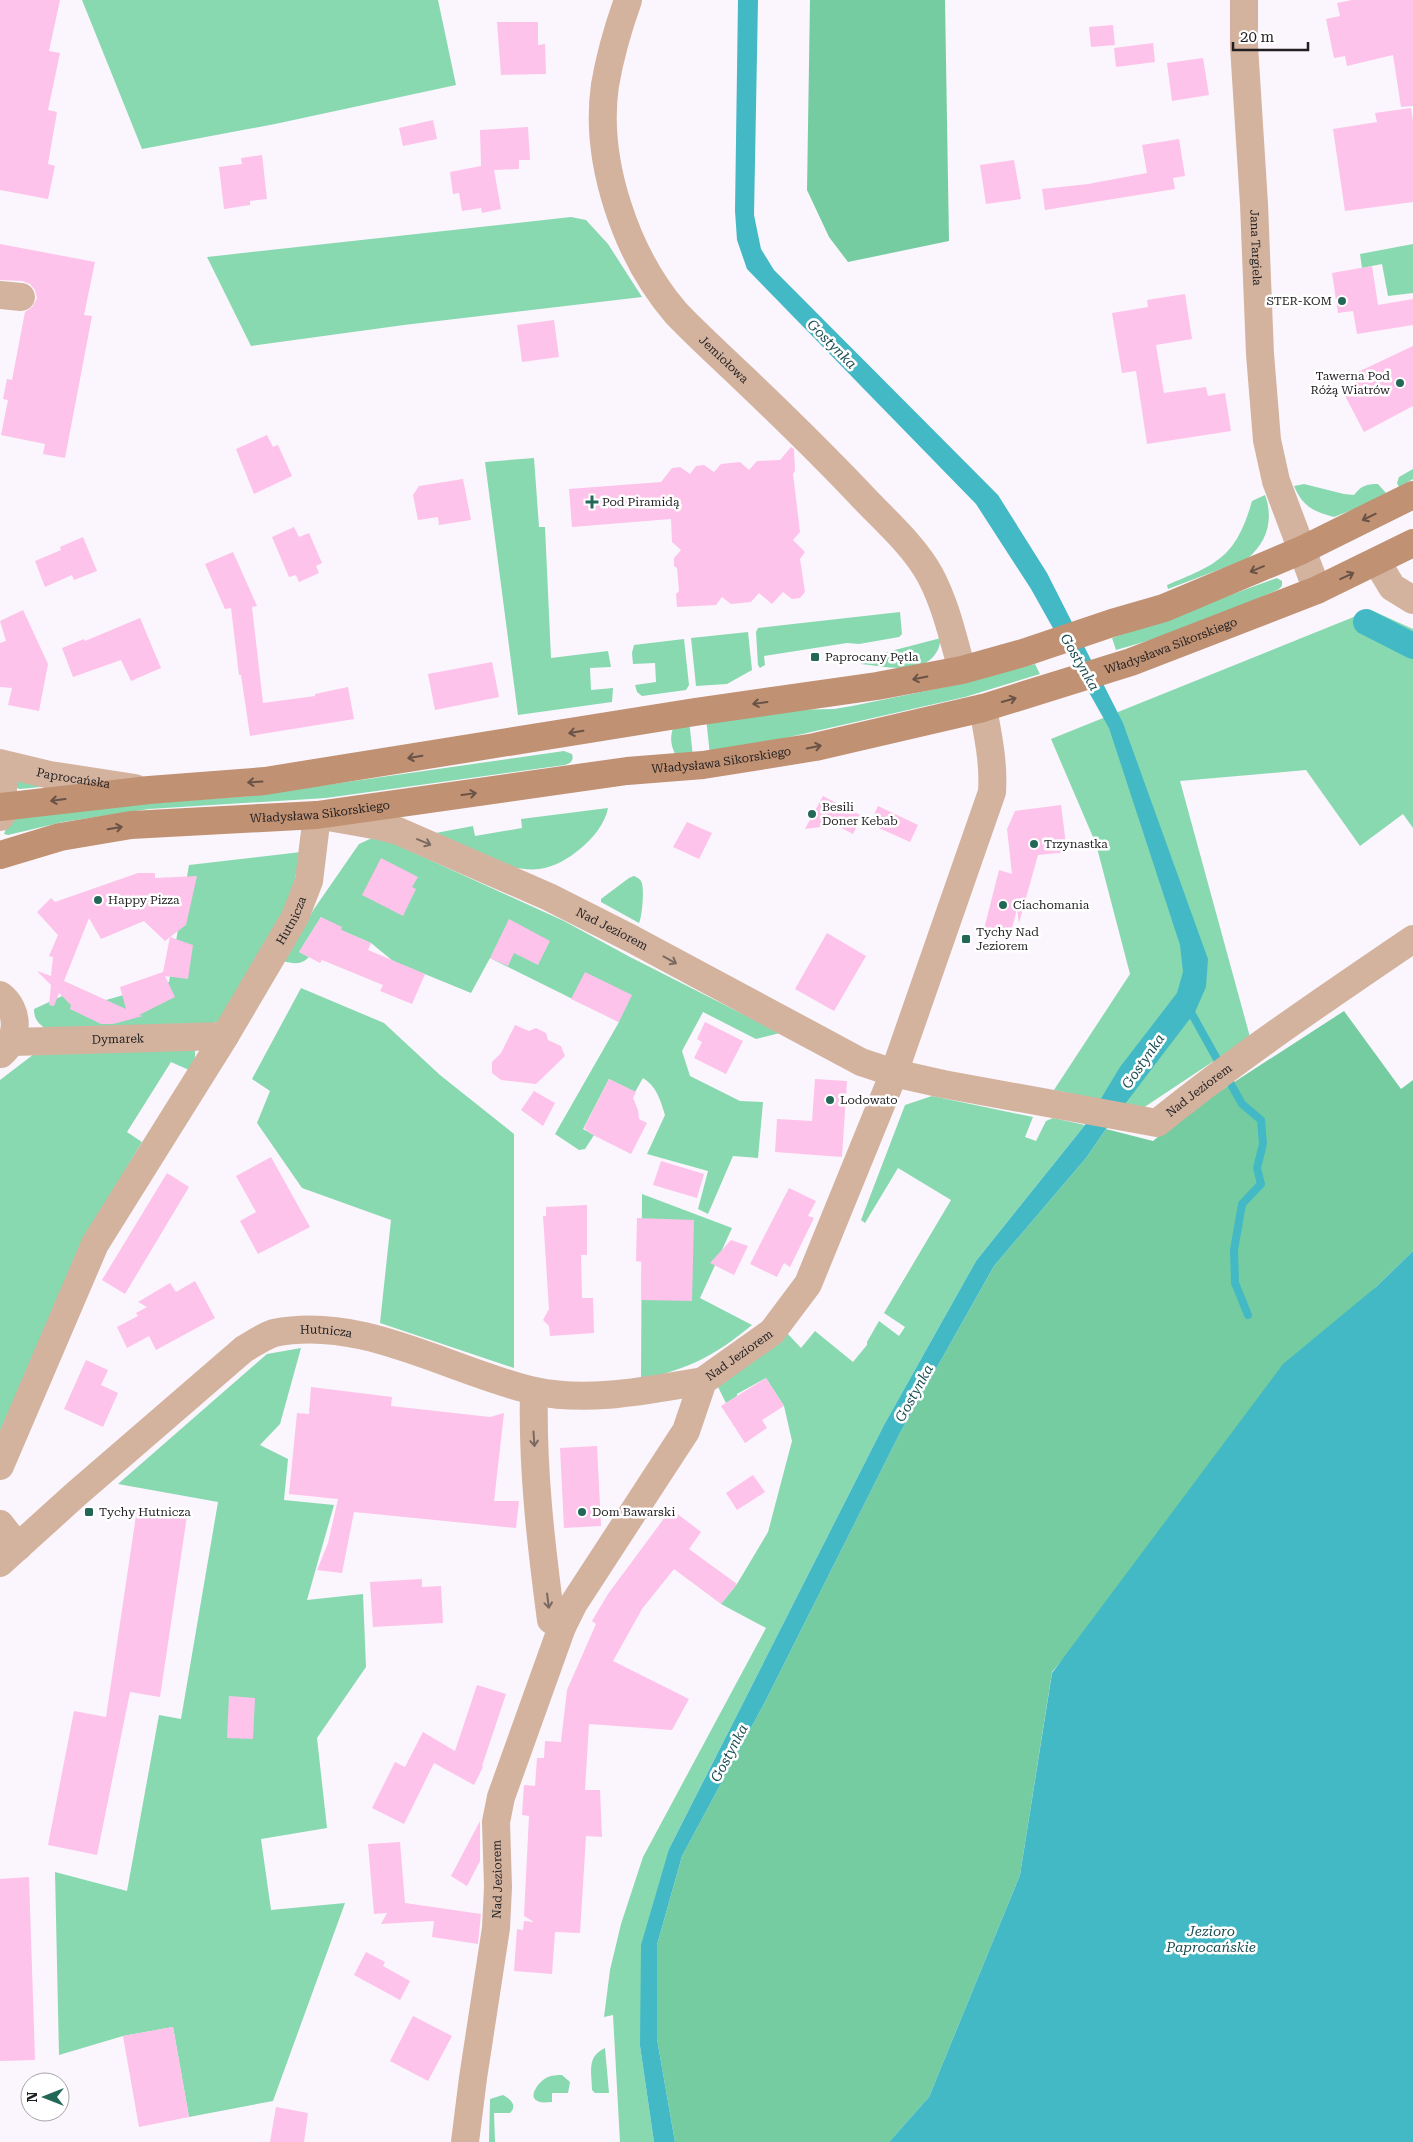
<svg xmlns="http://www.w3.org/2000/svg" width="1413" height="2142" font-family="'Roboto Serif',serif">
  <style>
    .green { fill: #88d9b0 }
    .forest { fill: #76cca1 }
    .water { fill: #43b9c5 }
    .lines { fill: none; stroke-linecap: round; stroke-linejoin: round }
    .stream { stroke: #43b9c5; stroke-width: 8 }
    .canal { stroke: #43b9c5; stroke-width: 26 }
    .building { fill: #fdc3ea; fill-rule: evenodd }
    .street { stroke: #d3b39e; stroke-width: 28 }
    .secondary { stroke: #c09172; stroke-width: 28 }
    .oneway { stroke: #695246 }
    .oneway2 { stroke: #7a6960 }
    .poi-dot { fill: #236757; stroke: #fff; stroke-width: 2 }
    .labels { text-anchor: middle; stroke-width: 5; stroke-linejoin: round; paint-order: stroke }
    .street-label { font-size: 12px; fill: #211f22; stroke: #fff }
    .poi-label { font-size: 12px; fill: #211f22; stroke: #fff; text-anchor: start }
    .water-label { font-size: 14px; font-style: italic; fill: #1a4d52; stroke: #fff }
  </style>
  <rect width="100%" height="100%" fill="#fbf5fd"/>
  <g class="green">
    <polygon points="82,0 438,0 456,85 275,124 142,149"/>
    <polygon points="571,217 586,220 608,244 642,297 404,325 251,346 207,257"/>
    <polygon points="1413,244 1413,293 1388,296 1382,264 1362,268 1360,254"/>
    <polygon points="534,458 539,527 545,527 551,658 608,651 611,667 590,668 591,690 613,688 612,702 518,715 485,462"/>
    <polygon points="1413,469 1413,479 1399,487 1397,483 1399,477"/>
    <path d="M1304 484 1344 494 1354 495C1361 486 1366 484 1378 484L1386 493 1362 506 1334 517C1313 511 1303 507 1294 486Z"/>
    <path d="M1265 495C1274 520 1267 542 1247 559L1168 589 1167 585C1218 564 1236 557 1252 501Z"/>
    <path d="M1277 578 1282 581V586L1279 589C1227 614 1172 635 1116 650L1112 638Z"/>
    <polygon points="1371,610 1413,629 1413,828 1403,814 1360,846 1306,770 1180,781 1250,1037 1143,1108 1054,1090 1130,974 1096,844 1051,739"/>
    <polygon points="900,612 902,634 899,637 859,644 847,643 764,656 765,665 760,668 758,665 756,632 758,628"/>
    <polygon points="748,632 752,670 727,684 696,686 691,638"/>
    <path d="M941 638C940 643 939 649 936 653 922 676 883 666 861 664L864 658Z"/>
    <polygon points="684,639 689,685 686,690 642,696 637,692 635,685 656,682 655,663 633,664 632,653 634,645"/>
    <polygon points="1035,664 1040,674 965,697 710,755 706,718 785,710 834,709 852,706 960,684"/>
    <path d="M689 720 693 757 675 754C670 743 670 736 674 725Z"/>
    <path d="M564 751 572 754C574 760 571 763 565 765L326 798 149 809 63 822 8 835 4 834 10 818 115 806 249 796Z"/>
    <polygon points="13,771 71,784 20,789 16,788"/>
    <path d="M608 808C605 824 593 838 580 849 569 858 555 867 539 869 508 873 455 846 425 835L473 826 475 836 522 828 521 819Z"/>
    <path d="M372 838 386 840 564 921 630 957 780 1033 756 1039 703 1012 682 1051 690 1076 740 1101 763 1102 758 1158 733 1156 708 1214 698 1209 708 1171 647 1154 665 1115C660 1099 657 1087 643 1078L635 1092 609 1079 583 1129 594 1135 585 1149 579 1150 555 1134 619 1022 490 958 471 993 393 961 371 943 341 930 321 917 299 952 309 957C301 965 294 964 283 961L314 909 359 844Z"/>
    <path d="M301 852 290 901 224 1020 191 1029 52 1032C41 1026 34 1022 34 1009L73 991 92 1004 169 982 189 865Z"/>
    <path d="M634 876C638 878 639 878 641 881 645 887 642 918 639 923L601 902V899L629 878Z"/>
    <polygon points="301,988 384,1023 440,1075 514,1134 514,1368 380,1323 391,1220 302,1188 257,1123 270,1091 252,1079"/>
    <polygon points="195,1046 195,1058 189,1070 171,1062 127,1132 142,1142 97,1217 0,1431 0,1080 42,1048"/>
    <polygon points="932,1096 1033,1117 1025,1137 1036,1141 1046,1121 1053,1118 1085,1125 976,1261 884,1425 669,1849 640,2046 654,2142 620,2142 613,2015 604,2017 610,1970 621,1924 643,1857 766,1628 721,1604 737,1584 768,1532 792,1441 784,1406 766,1378 737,1394 737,1396 726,1403 716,1383 787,1333 801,1348 815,1331 853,1362 867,1345 867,1342 879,1321 899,1336 905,1327 884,1313 951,1200 898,1168 865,1223 861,1220 905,1105"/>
    <path d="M642 1194 732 1228 700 1298 752 1325C713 1357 690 1368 641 1380Z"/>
    <polygon points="301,1348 280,1424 260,1445 288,1459 284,1500 334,1505 307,1600 363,1594 366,1667 317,1738 327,1828 261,1839 271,1910 345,1903 273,2101 189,2117 173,2027 123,2036 59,2055 55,1872 127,1891 159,1715 181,1719 218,1502 118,1484 267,1354"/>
    <path d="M605 2048 609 2093H595L592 2090C592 2072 586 2057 605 2048Z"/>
    <path d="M562 2075 570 2082 568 2093H552V2102C548 2102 543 2103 540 2102 525 2098 540 2081 546 2078 552 2075 557 2075 562 2075Z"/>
    <path d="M503 2095C510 2099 518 2105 510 2113H494L495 2142H489L490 2099Z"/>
  </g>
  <g class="forest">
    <polygon points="810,0 945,0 949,241 848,262 829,237 807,190"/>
    <polygon points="1344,1011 1401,1089 1413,1080 1413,1251 1376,1287 1052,1672 1020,1875 929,2097 889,2142 675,2142 657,2039 657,1945 682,1856 766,1700 900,1433 994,1266 1086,1158 1106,1129 1153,1141 1188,1112"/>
  </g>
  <g class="water">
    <polygon points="738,0 758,0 754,215 761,249 774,270 998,495 1047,573 1123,723 1208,959 1206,987 1195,1012 1106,1129 1086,1158 994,1266 900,1433 766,1700 682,1856 657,1945 657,2039 675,2142 654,2142 640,2046 641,1945 669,1849 884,1425 976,1261 1085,1125 1120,1067 1177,993 1183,972 1180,945 1109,728 1031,589 976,504 747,269 737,240 735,211"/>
    <polygon points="1413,1251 1413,2142 889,2142 929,2097 1020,1875 1052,1673 1283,1364 1376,1287"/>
  </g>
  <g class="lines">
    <polyline class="stream" points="1188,1007 1242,1104 1261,1120 1263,1144 1257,1168 1261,1184 1242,1204 1234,1250 1235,1283 1248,1315"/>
    <polyline class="canal" points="1366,622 1413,646"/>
  </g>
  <g class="building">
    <polygon points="0,0 60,0 49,51 60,53 48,110 57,112 48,164 55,166 48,199 0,190"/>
    <polygon points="1352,0 1413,0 1413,106 1401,107 1393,55 1347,66 1345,56 1334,58 1326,19 1340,16 1337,3"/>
    <polygon points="497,22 538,22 538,45 545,44 546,74 501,75"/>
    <polygon points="1113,25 1115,45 1091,47 1089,27"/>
    <polygon points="1153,43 1155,62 1116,67 1114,48"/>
    <polygon points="1203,58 1209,95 1172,101 1167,63"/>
    <polygon points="1411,108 1413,121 1413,202 1345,211 1333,129 1377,122 1375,113"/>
    <polygon points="433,120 437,139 403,146 399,128"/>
    <polygon points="528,127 530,160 519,160 519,169 494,170 501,209 482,213 481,208 462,211 459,193 453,194 450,172 481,166 480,130"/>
    <polygon points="1179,139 1185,176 1173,178 1175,189 1045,210 1042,189 1088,184 1147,173 1142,145"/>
    <polygon points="262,155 267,199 250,201 250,205 224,209 219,167 242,164 241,158"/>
    <polygon points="1014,160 1021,199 986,204 980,165"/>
    <polygon points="0,244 95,262 84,315 92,316 65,458 43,454 45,444 1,435 8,400 3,399 7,379 12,380 25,312 33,306 37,298 35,290 30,284 22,281 0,280"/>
    <polygon points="1372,266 1378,305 1413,299 1413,325 1357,334 1353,311 1338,313 1332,273"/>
    <polygon points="1185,294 1192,339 1156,345 1164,393 1206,387 1208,396 1225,393 1231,431 1147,444 1136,371 1122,373 1112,313 1148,307 1147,300"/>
    <polygon points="554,320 559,357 522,362 517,325"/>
    <polygon points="1413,346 1413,406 1364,432 1342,390 1362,379 1358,372"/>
    <polygon points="267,435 273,447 278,445 292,476 254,494 236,449"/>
    <polygon points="791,447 794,449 795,471 793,474 800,532 793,540 805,552 800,559 805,592 800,598 792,599 783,592 772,604 759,593 751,602 731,604 722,597 716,605 677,607 676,594 679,591 677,568 674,566 674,558 681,550 672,542 671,519 572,527 569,489 661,482 672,468 680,467 690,474 696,466 704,465 714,472 721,464 740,462 749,470 757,461 780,460"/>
    <polygon points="463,479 471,520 439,525 438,517 418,520 413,495 419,486"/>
    <polygon points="294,527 299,537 309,533 322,563 316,566 319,573 299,582 296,575 289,577 272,537"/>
    <polygon points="83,537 97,571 74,580 72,575 45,587 35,561 61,550 60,547"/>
    <polygon points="233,552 257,606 252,607 263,703 315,696 315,694 348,687 354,719 250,736 241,675 239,675 231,608 225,609 205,564"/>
    <polygon points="23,610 48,664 39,711 8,705 12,688 0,687 0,643 6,641 0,621"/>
    <polygon points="140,618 161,668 131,681 121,660 73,677 62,648 84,639 85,641"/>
    <polygon points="492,662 499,697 435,710 428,674"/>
    <polygon points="823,796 862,816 853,834 836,825 805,829"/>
    <polygon points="1061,805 1067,852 1038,855 1019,923 1017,909 1010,936 984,929 999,870 1012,874 1007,829 1015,811"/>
    <polygon points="878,806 918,825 910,842 870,824"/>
    <polygon points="687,822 712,833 699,859 673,847"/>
    <polygon points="381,858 418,877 412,887 416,889 403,916 362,895"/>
    <path d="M138 873H155V878L197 876 186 925 170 937 193 945 188 979 165 976 175 997 139 1015 143 1016 113 1024H101L70 1009 71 1005 59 993 54 1006 49 1005 51 985 37 971 51 976 53 957 49 956 58 935 37 912 51 898 55 902ZM89 918 101 939 144 921 165 941 170 937 163 972 120 987 126 1009 64 981Z"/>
    <polygon points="321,917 342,927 341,930 371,943 368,950 425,974 412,1004 380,991 383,985 322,960 320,963 299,952"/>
    <polygon points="509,919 550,941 538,965 514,953 508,966 490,958"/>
    <polygon points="827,933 866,956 834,1011 795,989"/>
    <polygon points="585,972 632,995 619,1022 571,999"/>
    <polygon points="705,1022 743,1041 726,1074 694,1058 702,1042 697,1039"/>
    <polygon points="515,1025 529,1031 536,1028 546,1033 548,1040 561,1046 565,1056 536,1084 501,1080 492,1073 492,1062 501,1053"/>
    <polygon points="609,1079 636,1092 633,1098 638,1110 639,1119 647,1123 631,1154 591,1134 584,1128"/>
    <polygon points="815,1079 847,1081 842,1157 775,1152 777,1119 812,1121"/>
    <polygon points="534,1091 555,1103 543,1126 521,1110"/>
    <polygon points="271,1157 310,1227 258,1254 240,1221 256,1212 236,1176"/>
    <polygon points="661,1161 704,1174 697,1198 653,1185"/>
    <polygon points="167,1173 189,1187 125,1294 102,1280"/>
    <polygon points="789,1188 816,1201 808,1216 814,1218 790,1267 784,1263 777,1277 750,1264"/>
    <polygon points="587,1205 587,1255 581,1255 582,1298 593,1298 594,1333 550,1336 549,1326 543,1320 549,1309 543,1216 546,1216 546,1207"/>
    <polygon points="637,1218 694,1220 692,1301 641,1300 642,1262 636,1261"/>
    <polygon points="731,1240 748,1246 734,1275 710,1263"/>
    <polygon points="195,1281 215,1318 156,1350 149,1336 127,1348 117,1327 138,1316 136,1313 147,1307 138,1302 170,1283 176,1292"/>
    <polygon points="86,1360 108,1370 101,1385 118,1393 103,1427 64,1409"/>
    <polygon points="766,1378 784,1406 762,1420 767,1428 745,1443 721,1406"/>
    <polygon points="311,1387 392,1397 391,1406 490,1417 504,1413 494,1501 519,1501 516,1528 354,1512 342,1573 317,1570 328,1543 338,1499 289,1494 297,1413 309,1414"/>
    <polygon points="597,1446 601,1526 564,1528 560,1448"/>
    <polygon points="753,1475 765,1492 737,1510 726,1493"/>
    <polygon points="137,1509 187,1516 160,1697 130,1692 97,1855 48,1845 74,1711 106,1717"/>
    <polygon points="671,1509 701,1532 689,1549 737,1584 721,1604 674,1569 642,1609 613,1661 689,1699 672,1730 589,1724 585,1790 600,1790 602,1837 586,1836 580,1933 555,1932 552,1974 514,1971 517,1929 523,1930 524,1921 534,1922 524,1916 529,1816 522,1815 524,1785 535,1786 537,1758 544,1758 545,1741 561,1742 567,1690 596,1624 592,1621 608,1594"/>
    <polygon points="422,1579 422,1587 441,1586 443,1623 373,1627 370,1582"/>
    <polygon points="477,1685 506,1694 482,1766 483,1767 474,1785 434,1763 404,1824 372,1808 395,1762 405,1767 423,1732 455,1751"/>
    <polygon points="229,1696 255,1698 253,1739 227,1738"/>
    <polygon points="480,1821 480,1861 467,1886 451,1876"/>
    <polygon points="400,1842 405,1903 481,1914 478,1944 432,1937 434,1921 381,1924 387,1913 374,1914 368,1844"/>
    <polygon points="29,1877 35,2060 0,2061 0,1879"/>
    <polygon points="366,1952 385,1962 383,1966 410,1981 400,2000 354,1975"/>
    <polygon points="413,2016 452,2036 428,2081 390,2061"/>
    <polygon points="173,2027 189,2117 139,2127 123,2036"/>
    <polygon points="276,2107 308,2113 304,2142 270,2142"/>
  </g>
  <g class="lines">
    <g class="street">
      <path id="s1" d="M628 0C618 28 610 56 605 85 594 161 626 255 676 313 696 334 718 354 739 374 780 413 820 452 859 493 883 519 913 544 930 575 946 605 953 638 962 670"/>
      <path id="s2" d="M1244 0V46L1254 204 1260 354 1267 440 1276 481 1317 590"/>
      <polyline points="0,295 21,297"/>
      <polyline points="1377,562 1392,587 1413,600"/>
      <path id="s3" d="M0 763 50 775 135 788"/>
      <polyline points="0,776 3,780 3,813 0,817"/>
      <path d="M0 995C20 1010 19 1038 1 1054"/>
      <path id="s4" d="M12 1042 225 1036"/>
      <path d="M534 1391C532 1468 541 1544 551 1620L562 1627"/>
      <path id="s5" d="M0 1466 95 1244 225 1036 295 917 309 881 317 815 379 826 398 831 549 897 632 939 861 1062 894 1073 943 1084 1157 1123C1239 1057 1326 998 1413 939"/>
      <polyline points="0,1524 18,1547"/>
      <path id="s6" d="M0 1563 75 1495 244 1349C253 1344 264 1336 274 1333 363 1315 449 1371 534 1391 590 1403 648 1390 703 1381"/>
      <path id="s7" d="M465 2142 473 2078 496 1928 498 1887 496 1822 501 1797 562 1627 574 1603 686 1431 703 1381 772 1332 808 1284 894 1073 992 792C994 763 988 736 983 708"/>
    </g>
    <g class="secondary">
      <polyline points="0,807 149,790 265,781 695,712 877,686 962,670 1023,653 1112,623 1164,608 1302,550 1413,495"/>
      <path id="s8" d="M0 855 60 837 131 825 317 815 627 771 703 765 815 747 983 708 1131 662 1317 590 1413 543"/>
    </g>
  </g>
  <defs><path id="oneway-shaft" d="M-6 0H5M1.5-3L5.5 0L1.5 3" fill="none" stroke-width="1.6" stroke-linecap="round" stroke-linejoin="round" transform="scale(1.25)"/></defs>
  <g class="oneway">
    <use href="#oneway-shaft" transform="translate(1369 517) rotate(154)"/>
    <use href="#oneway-shaft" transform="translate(1257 569) rotate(157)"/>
    <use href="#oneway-shaft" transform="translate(1347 576) rotate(-25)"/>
    <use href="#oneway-shaft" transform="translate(920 678) rotate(169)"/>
    <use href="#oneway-shaft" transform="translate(1009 700) rotate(-16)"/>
    <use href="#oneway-shaft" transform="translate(760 703) rotate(172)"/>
    <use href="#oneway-shaft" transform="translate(576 732) rotate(171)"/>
    <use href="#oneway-shaft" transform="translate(814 747) rotate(-11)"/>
    <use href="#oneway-shaft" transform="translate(415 757) rotate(171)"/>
    <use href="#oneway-shaft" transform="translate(255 782) rotate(176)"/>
    <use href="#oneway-shaft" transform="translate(469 794) rotate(-8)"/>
    <use href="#oneway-shaft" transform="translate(58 800) rotate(173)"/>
    <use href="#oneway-shaft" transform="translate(115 828) rotate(-10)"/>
  </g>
  <g class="oneway2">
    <use href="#oneway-shaft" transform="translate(424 842) rotate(23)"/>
    <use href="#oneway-shaft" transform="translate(670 960) rotate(29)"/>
    <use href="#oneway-shaft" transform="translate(534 1439) rotate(86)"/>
    <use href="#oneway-shaft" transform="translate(548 1601) rotate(83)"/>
  </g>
  <g class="poi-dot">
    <circle cx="1342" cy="301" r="5"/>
    <circle cx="1400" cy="383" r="5"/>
    <path d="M589.5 494.5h5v5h5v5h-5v5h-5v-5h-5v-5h5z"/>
    <rect x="810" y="652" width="10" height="10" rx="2.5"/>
    <circle cx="812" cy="814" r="5"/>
    <circle cx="1034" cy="844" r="5"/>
    <circle cx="98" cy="900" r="5"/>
    <circle cx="1003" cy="905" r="5"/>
    <rect x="961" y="934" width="10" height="10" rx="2.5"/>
    <circle cx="830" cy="1100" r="5"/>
    <rect x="84" y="1507" width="10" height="10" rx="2.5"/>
    <circle cx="582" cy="1512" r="5"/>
  </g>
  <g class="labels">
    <g class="street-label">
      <text dy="4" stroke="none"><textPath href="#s2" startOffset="248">Jana Targiela</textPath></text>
      <text dy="4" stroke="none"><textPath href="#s1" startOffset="400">Jemiołowa</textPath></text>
      <text dy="4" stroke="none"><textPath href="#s8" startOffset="1194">Władysława Sikorskiego</textPath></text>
      <text dy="4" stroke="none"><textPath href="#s8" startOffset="729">Władysława Sikorskiego</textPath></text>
      <text dy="4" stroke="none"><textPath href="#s3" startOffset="75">Paprocańska</textPath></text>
      <text dy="4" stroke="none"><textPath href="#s8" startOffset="324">Władysława Sikorskiego</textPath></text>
      <text dy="4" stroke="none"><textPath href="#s5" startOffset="620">Hutnicza</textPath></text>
      <text dy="4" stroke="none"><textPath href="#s5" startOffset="1048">Nad Jeziorem</textPath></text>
      <text dy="4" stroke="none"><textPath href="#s4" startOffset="106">Dymarek</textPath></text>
      <text dy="4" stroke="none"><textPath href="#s5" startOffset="1686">Nad Jeziorem</textPath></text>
      <text dy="4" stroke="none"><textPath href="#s6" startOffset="411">Hutnicza</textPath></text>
      <text dy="4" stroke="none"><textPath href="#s7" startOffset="858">Nad Jeziorem</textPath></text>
      <text dy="4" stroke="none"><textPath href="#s7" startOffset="265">Nad Jeziorem</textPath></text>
    </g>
    <g class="poi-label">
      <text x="1332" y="305" text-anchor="end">STER-KOM</text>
      <text x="1390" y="380" text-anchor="end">Tawerna Pod<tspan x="1390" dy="14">Różą Wiatrów</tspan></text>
      <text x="602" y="506">Pod Piramidą</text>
      <text x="825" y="661">Paprocany Pętla</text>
      <text x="822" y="811">Besili<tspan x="822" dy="14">Doner Kebab</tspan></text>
      <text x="1044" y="848">Trzynastka</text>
      <text x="108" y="904">Happy Pizza</text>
      <text x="1013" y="909">Ciachomania</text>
      <text x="976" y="936">Tychy Nad<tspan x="976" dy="14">Jeziorem</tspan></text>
      <text x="840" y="1104">Lodowato</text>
      <text x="99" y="1516">Tychy Hutnicza</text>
      <text x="592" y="1516">Dom Bawarski</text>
    </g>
    <g class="water-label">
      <text transform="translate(832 344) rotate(45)" y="5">Gostynka</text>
      <text transform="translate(1080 662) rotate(60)" y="5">Gostynka</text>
      <text transform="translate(1143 1061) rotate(-55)" y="5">Gostynka</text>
      <text transform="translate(914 1393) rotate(-61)" y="5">Gostynka</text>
      <text transform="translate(729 1753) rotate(-62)" y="5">Gostynka</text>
      <text x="1211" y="1936">Jezioro<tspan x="1211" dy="16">Paprocańskie</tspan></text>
    </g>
  </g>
  <g transform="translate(45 2097) rotate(270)"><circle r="24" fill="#ffffff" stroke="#a6a5a7"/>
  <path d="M0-4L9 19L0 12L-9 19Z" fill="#236757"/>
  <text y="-8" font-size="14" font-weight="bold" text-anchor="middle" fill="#211f22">N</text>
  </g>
  <path d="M1233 42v8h75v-8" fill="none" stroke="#211f22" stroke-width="2.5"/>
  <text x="1240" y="42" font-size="15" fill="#211f22" stroke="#ffffff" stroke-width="4" paint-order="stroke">20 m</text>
</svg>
